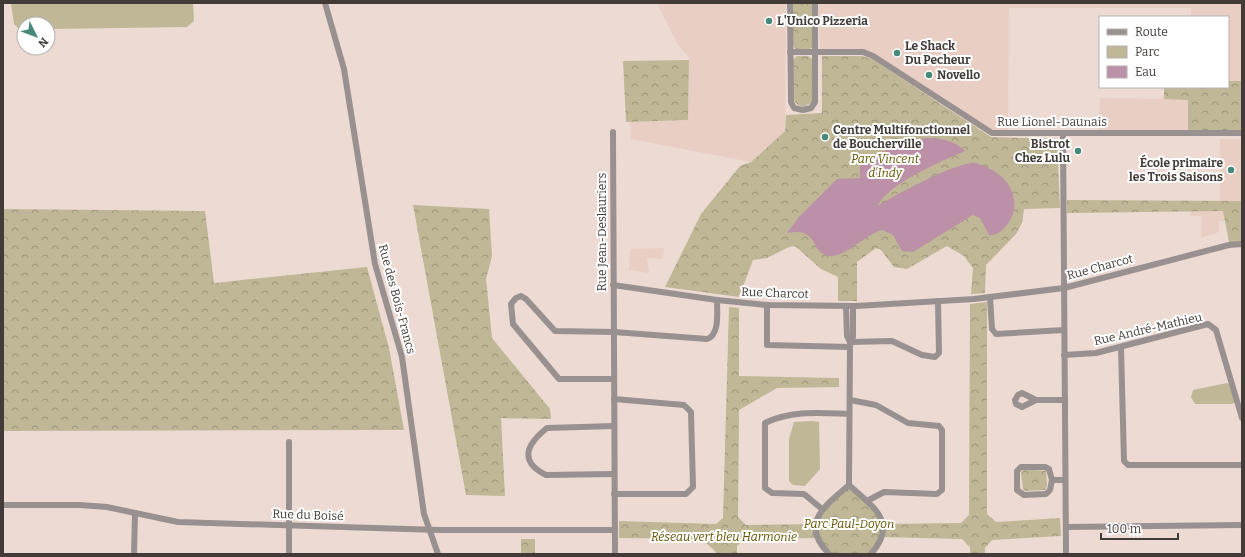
<svg xmlns="http://www.w3.org/2000/svg" width="1245" height="557" font-family="Bitter,serif">
  <style>
    .built { fill: #e9cec4 }
    .green { fill: #bfb796 }
    .forest { fill: url(#forest-crowns) }
    .water { fill: #bc90a7 }
    .lines { fill: none; stroke-linecap: round; stroke-linejoin: round }
    .minor { stroke: #999090; stroke-width: 6 }
    .poi-dot { fill: #46897b; stroke: #fff; stroke-width: 1.5 }
    .labels { text-anchor: middle; stroke-width: 4; stroke-linejoin: round; paint-order: stroke }
    .poi-label { font-size: 12px; font-weight: bold; fill: #423b38; stroke: #fff; text-anchor: start }
    .street-label { font-size: 12px; fill: #423b38; stroke: #fff }
    .park-label { font-size: 12px; font-style: italic; fill: #625200; stroke: #fff }
  </style>
  <defs>
    <pattern id="forest-crowns" width="20" height="18" patternUnits="userSpaceOnUse"><rect width="20" height="18" fill="#bfb796"/><path d="M2 6a3 3 0 1 1 6 0M12 15a3 3 0 1 1 6 0" fill="none" stroke="#9d967b"/></pattern>
  </defs>
  <rect width="100%" height="100%" fill="#eddad3"/>
  <g class="built">
    <polygon points="657,3 786,3 785,131 751,162 631,139 630,122 688,120 689,57 678,45"/>
    <polygon points="818,3 1242,3 1242,81 1228,81 1228,17 1191,17 1191,8 1009,8 1008,133 992,133 873,56 820,52"/>
    <polygon points="1100,98 1188,99 1188,133 1099,134"/>
    <rect x="1220" y="139" width="22" height="62"/>
    <polygon points="1190,210 1223,211 1225,221 1219,221 1219,232 1201,238 1202,216 1191,216"/>
    <polygon points="664,248 663,259 647,258 649,273 629,270 630,249"/>
  </g>
  <g class="green">
    <polygon points="11,3 193,3 194,21 187,27 48,29 48,24 24,24 24,30 20,30 14,24"/>
    <polygon points="1227,383 1231,385 1236,401 1232,404 1195,404 1191,397 1193,390"/>
    <polygon points="813,421 819,422 820,469 805,486 793,485 789,481 789,439 794,422"/>
  </g>
  <g class="forest">
    <polygon points="793,3 812,3 813,47 810,49 796,49 793,46"/>
    <polygon points="797,56 808,56 812,59 812,102 804,107 798,105 793,100 793,60"/>
    <polygon points="822,56 862,56 872,59 991,137 1057,139 1060,208 1024,209 1022,223 1016,234 986,265 985,293 971,294 973,268 964,256 947,246 907,269 894,267 881,250 876,248 857,262 857,301 838,301 838,277 821,269 795,246 789,247 767,258 753,260 739,297 665,287 701,214 740,166 751,162 785,131 786,115 822,113"/>
    <polygon points="689,60 688,120 626,122 623,61"/>
    <polygon points="1228,81 1242,81 1242,133 1188,133 1188,100 1164,99 1164,87 1228,87"/>
    <polygon points="1067,200 1242,201 1242,242 1229,242 1223,211 1067,213"/>
    <polygon points="413,205 489,209 492,256 486,279 492,338 550,409 551,419 501,418 505,496 466,495"/>
    <polygon points="3,209 205,211 214,283 367,267 389,348 404,430 3,431"/>
    <polygon points="987,302 987,514 996,522 1060,518 1061,536 992,540 985,548 985,554 970,554 970,547 962,539 882,537 871,554 829,554 817,538 744,539 737,546 737,554 718,554 702,539 619,538 619,521 716,524 723,518 729,307 739,308 739,376 839,378 839,387 777,388 739,410 738,517 746,525 815,524 817,516 849,485 867,501 884,524 961,523 969,515 970,304"/>
    <polygon points="1024,469 1046,471 1047,486 1045,490 1025,491 1023,489 1021,473"/>
    <rect x="521" y="539" width="14" height="15"/>
  </g>
  <path class="water" d="M925 138C942 138 953 140 965 151 940 162 891 182 877 206 902 192 944 168 971 163 977 162 983 166 988 168 1012 178 1024 207 1005 227 1001 232 996 235 989 235L980 218 973 215 913 252 902 251 893 235 882 230C866 234 846 257 830 256 810 255 820 226 787 233L798 218 837 179 860 178V165C882 150 899 144 925 138Z"/>
  <g class="lines">
    <g class="minor">
      <polyline points="325,3 344,69 375,264 402,357 424,514 438,554"/>
      <polyline points="790,3 791,102 794,108 803,110 811,108 815,102 815,3"/>
      <polyline points="790,52 863,52 873,56 992,133 1242,133"/>
      <polyline points="613,132 615,554"/>
      <polyline points="1063,134 1066,554"/>
      <polyline points="613,285 717,300 767,305 856,306 974,299 1064,288 1229,245 1242,244"/>
      <polyline points="990,297 992,329 996,334 1064,330"/>
      <polyline points="767,305 767,345 850,347"/>
      <path d="M846 306 847 336 850 342 849 485C873 507 899 522 871 554"/>
      <polyline points="850,342 892,341 922,355 935,357 939,353 938,301"/>
      <polyline points="850,342 853,337 853,306"/>
      <polyline points="1121,347 1124,461 1128,465 1242,465"/>
      <polyline points="1064,355 1096,353 1208,324 1216,330 1242,418"/>
      <path d="M614 379H559L513 324 511 304 516 298 521 296 526 299 555 331 614 332 707 339C720 335 717 311 717 300"/>
      <polyline points="850,400 876,405 908,423 939,426 942,430 942,490 937,494 884,492 867,501"/>
      <polyline points="1036,400 1022,407 1016,404 1015,400 1018,395 1022,393 1036,400 1065,400"/>
      <polyline points="289,442 289,554"/>
      <path d="M614 474 546 475C518 461 527 444 547 428L614 426"/>
      <polyline points="1052,480 1049,469 1045,467 1021,467 1017,471 1017,490 1024,495 1046,494 1050,490 1052,480 1065,480"/>
      <polyline points="614,494 686,494 693,487 691,412 684,405 614,399"/>
      <polyline points="3,505 80,505 107,507 178,522 439,530 615,530"/>
      <path d="M822 509 804 494 772 493 765 488V423C792 410 820 413 849 414"/>
      <polyline points="1066,527 1242,525"/>
      <polyline points="134,554 135,513"/>
      <path d="M829 554C799 523 825 506 849 485"/>
    </g>
  </g>
  <g class="poi-dot">
    <circle cx="769" cy="21" r="4"/>
    <circle cx="897" cy="53" r="4"/>
    <circle cx="929" cy="75" r="4"/>
    <circle cx="825" cy="137" r="4"/>
    <circle cx="1078" cy="151" r="4"/>
    <circle cx="1231" cy="170" r="4"/>
  </g>
  <g class="labels">
    <g class="poi-label">
      <text x="777" y="25">L'Unico Pizzeria</text>
      <text x="905" y="50">Le Shack<tspan x="905" dy="14">Du Pecheur</tspan></text>
      <text x="937" y="79">Novello</text>
      <text x="833" y="134">Centre Multifonctionnel<tspan x="833" dy="14">de Boucherville</tspan></text>
      <text x="1070" y="148" text-anchor="end">Bistrot<tspan x="1070" dy="14">Chez Lulu</tspan></text>
      <text x="1223" y="167" text-anchor="end">École primaire<tspan x="1223" dy="14">les Trois Saisons</tspan></text>
    </g>
    <g class="street-label">
      <text x="1052" y="126">Rue Lionel-Daunais</text>
      <text transform="translate(602 232) rotate(-90)" y="4">Rue Jean-Deslauriers</text>
      <text transform="translate(1100 267) rotate(-15)" y="4">Rue Charcot</text>
      <text transform="translate(775 293) rotate(2)" y="4">Rue Charcot</text>
      <text transform="translate(397 299) rotate(75)" y="4">Rue des Bois-Francs</text>
      <text transform="translate(1148 329) rotate(-13)" y="4">Rue André-Mathieu</text>
      <text transform="translate(308 515) rotate(2)" y="4">Rue du Boisé</text>
    </g>
    <g class="park-label">
      <text x="885" y="163">Parc Vincent<tspan x="885" dy="14">d'Indy</tspan></text>
      <text x="849" y="528">Parc Paul-Doyon</text>
      <text x="724" y="541">Réseau vert bleu Harmonie</text>
    </g>
  </g>
  <rect width="1245" height="557" fill="none" stroke="#423b38" stroke-width="8"/>
  <rect x="1099" y="16" width="130" height="72" fill="#ffffff" stroke="#b3b1af"/>
  <rect x="1107" y="29" width="20" height="6" fill="#999090" stroke="#b3b1af"/>
  <text x="1135" y="36" font-size="12" fill="#423b38">Route</text>
  <rect x="1107" y="46" width="20" height="12" fill="#bfb796" stroke="#b3b1af"/>
  <text x="1135" y="56" font-size="12" fill="#423b38">Parc</text>
  <rect x="1107" y="66" width="20" height="12" fill="#bc90a7" stroke="#b3b1af"/>
  <text x="1135" y="76" font-size="12" fill="#423b38">Eau</text>
  <g transform="translate(36 36) rotate(132)"><circle r="19" fill="#ffffff" stroke="#b3b1af"/>
  <path d="M0-3L7 15L0 10L-7 15Z" fill="#46897b"/>
  <text y="-6" font-size="11" font-weight="bold" text-anchor="middle" fill="#423b38">N</text>
  </g>
  <path d="M1101 533v6h77v-6" fill="none" stroke="#423b38" stroke-width="2"/>
  <text x="1107" y="533" font-size="12" fill="#423b38" stroke="#ffffff" stroke-width="3" paint-order="stroke">100 m</text>
</svg>
